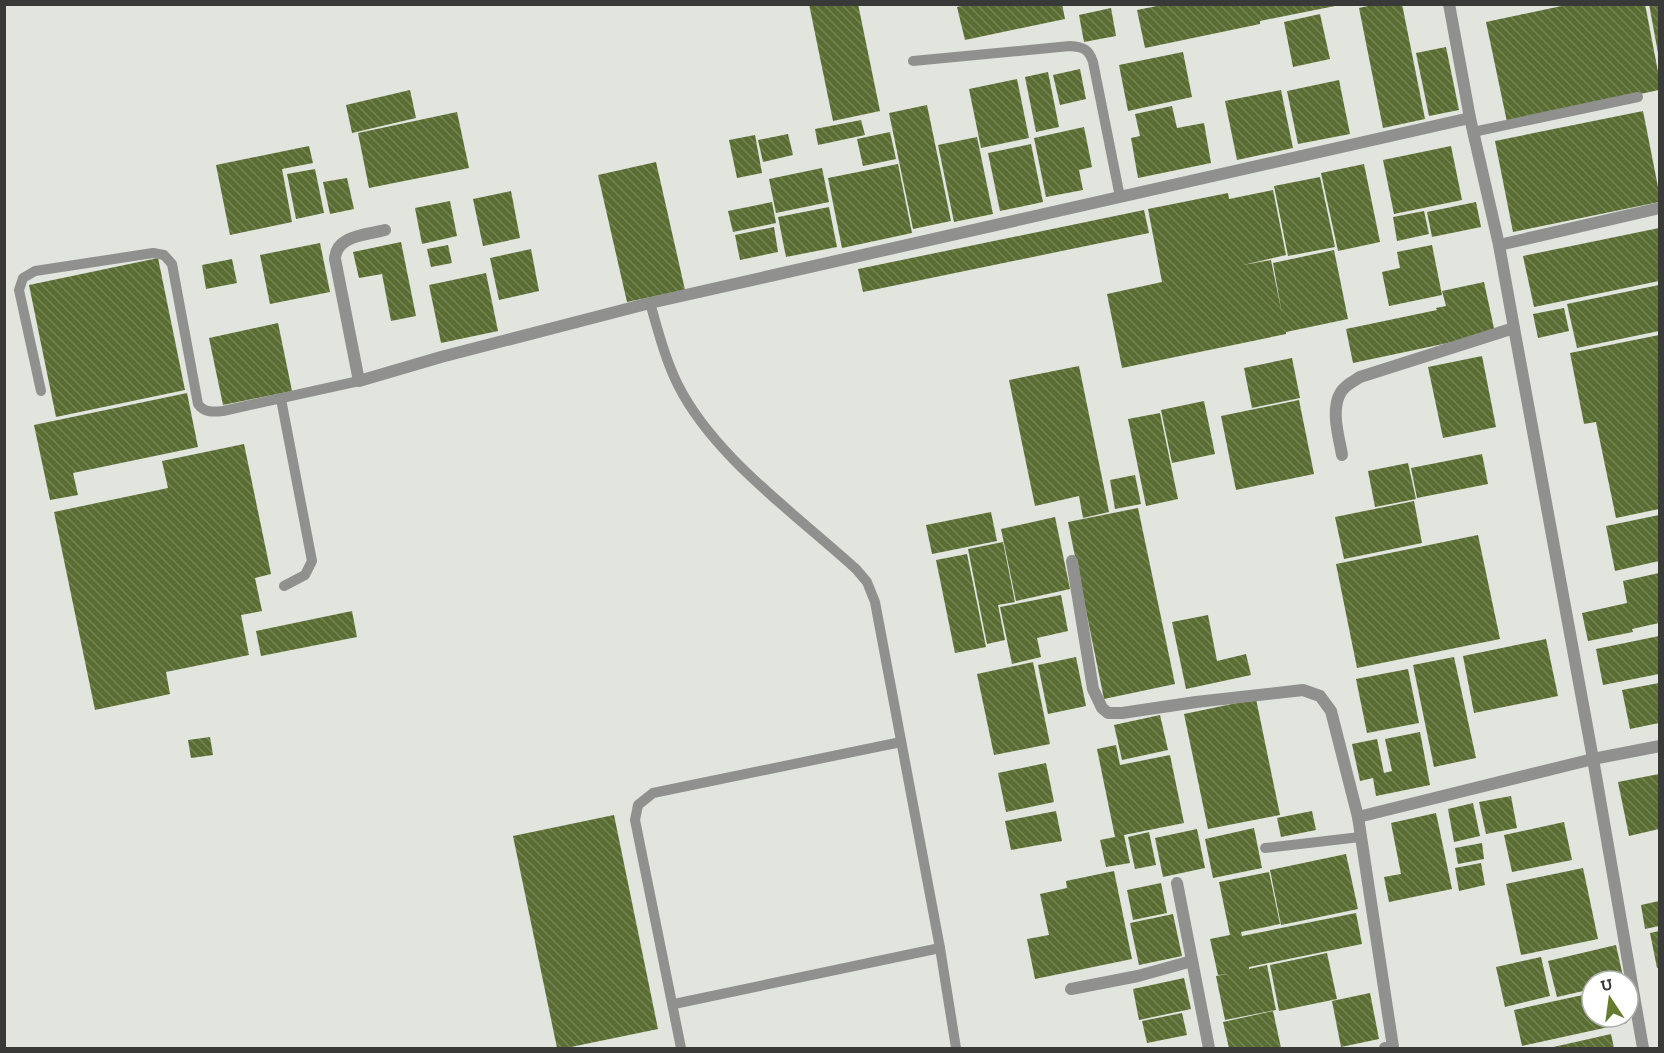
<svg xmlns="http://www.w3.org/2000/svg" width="1664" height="1053" font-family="'Zilla Slab',serif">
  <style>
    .building { fill: url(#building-back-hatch) }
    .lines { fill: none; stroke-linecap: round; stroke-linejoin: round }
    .service { stroke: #90918e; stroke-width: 10 }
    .minor { stroke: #90918e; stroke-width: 12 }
  </style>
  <defs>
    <pattern id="building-back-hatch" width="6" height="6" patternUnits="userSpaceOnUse" patternTransform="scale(1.5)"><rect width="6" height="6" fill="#5a6e33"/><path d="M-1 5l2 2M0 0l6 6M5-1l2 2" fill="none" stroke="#748457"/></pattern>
  </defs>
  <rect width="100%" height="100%" fill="#e2e4de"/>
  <g class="building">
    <polygon points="809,4 858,4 880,111 833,121"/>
    <polygon points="969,4 1062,4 1065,19 965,40 957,7"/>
    <polygon points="1377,4 1402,4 1425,119 1383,128 1359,8"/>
    <polygon points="1571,4 1645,4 1659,77 1659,90 1507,122 1486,22"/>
    <polygon points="1649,4 1659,4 1659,53 1658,53"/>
    <polygon points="1162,5 1335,5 1335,6 1260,21 1260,24 1145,48 1137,10"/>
    <polygon points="1111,8 1116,36 1084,42 1079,15"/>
    <polygon points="1320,14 1330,59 1293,67 1284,22"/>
    <polygon points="1446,47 1459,110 1429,116 1416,53"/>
    <polygon points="1183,52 1192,97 1128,111 1119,65"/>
    <polygon points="1080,69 1086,99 1060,105 1053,75"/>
    <polygon points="1048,72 1059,127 1036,132 1025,77"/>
    <polygon points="1017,79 1029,138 981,148 969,89"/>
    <polygon points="1339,80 1350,134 1298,144 1287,91"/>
    <polygon points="410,90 416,118 352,133 346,105"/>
    <polygon points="1281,90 1293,148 1237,160 1225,101"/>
    <polygon points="927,105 951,221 913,229 889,113"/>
    <polygon points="1172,106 1177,128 1204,123 1211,163 1138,178 1131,138 1140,136 1135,114"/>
    <polygon points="1643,111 1659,192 1659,202 1513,232 1495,141"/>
    <polygon points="457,112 469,168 369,188 358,133"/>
    <polygon points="861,120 865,135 818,145 815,129"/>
    <polygon points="1084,127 1092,167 1079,170 1083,190 1046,197 1034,138"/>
    <polygon points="890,132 896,159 863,166 857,139"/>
    <polygon points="788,134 793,155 763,162 758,140"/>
    <polygon points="755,135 762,173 737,178 729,140"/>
    <polygon points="977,137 993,214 954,222 938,145"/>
    <polygon points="1031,144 1043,202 1000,211 988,153"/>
    <polygon points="309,146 313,163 282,169 292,222 230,235 216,165"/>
    <polygon points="1451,146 1462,200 1394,214 1383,160"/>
    <polygon points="656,162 685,290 627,302 598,175"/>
    <polygon points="898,164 912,233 842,248 828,178"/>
    <polygon points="1364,164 1380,242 1338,251 1321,173"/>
    <polygon points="822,168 829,202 776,213 769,179"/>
    <polygon points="315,169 324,213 296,219 287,174"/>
    <polygon points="1320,177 1335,247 1288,256 1274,186"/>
    <polygon points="347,178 354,209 330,214 323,182"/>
    <polygon points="1273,190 1286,255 1243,265 1271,260 1282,314 1273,263 1334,250 1348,319 1286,332 1286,334 1122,368 1107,294 1162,282 1148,209 1228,193 1229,199"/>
    <polygon points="511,191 520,238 483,246 473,199"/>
    <polygon points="450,201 457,236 422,244 415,208"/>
    <polygon points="772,202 776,223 733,232 728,211"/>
    <polygon points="1476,202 1481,227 1432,237 1427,212"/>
    <polygon points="829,207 837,247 786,257 778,217"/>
    <polygon points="1144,210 1149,233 863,292 858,269"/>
    <polygon points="1424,211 1429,234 1397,241 1393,217"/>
    <polygon points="774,227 778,252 740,260 735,235"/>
    <polygon points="1659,228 1659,281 1534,307 1523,256"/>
    <polygon points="401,242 416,316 391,321 382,274 359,278 353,252"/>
    <polygon points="320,243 330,292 270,304 260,255"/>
    <polygon points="448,245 452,263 431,267 427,249"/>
    <polygon points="1432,245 1442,295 1389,306 1382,272 1400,268 1397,252"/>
    <polygon points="531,249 539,291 499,300 490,258"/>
    <polygon points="158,258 185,390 56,417 29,285"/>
    <polygon points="232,259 237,283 206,289 202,265"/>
    <polygon points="486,273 498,331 441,343 429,285"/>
    <polygon points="1484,282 1495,333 1353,363 1346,329 1437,310 1436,308 1446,306 1442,291"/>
    <polygon points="1659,285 1659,331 1577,348 1567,304"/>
    <polygon points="1564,308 1569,331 1538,338 1533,314"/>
    <polygon points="278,323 292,391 223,405 209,338"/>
    <polygon points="1659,335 1659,509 1616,518 1596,422 1584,424 1570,353"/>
    <polygon points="1482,356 1496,427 1443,438 1428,367"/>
    <polygon points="1292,358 1300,398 1252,408 1244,368"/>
    <polygon points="1079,366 1109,512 1083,518 1079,496 1035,506 1009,380"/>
    <polygon points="187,393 198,447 73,473 78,495 50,500 34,425"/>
    <polygon points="1299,400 1314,474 1236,490 1221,416"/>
    <polygon points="1204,401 1215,454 1172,463 1161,410"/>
    <polygon points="1160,413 1178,499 1146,506 1128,419"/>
    <polygon points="244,444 271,574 255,578 262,611 241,615 249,655 166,672 170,694 95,710 54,512 168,488 162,461"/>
    <polygon points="1482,454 1488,484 1417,498 1411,468"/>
    <polygon points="1408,463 1416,499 1375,507 1368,471"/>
    <polygon points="1135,475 1141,504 1115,509 1110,480"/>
    <polygon points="1414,501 1422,543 1344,559 1335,517"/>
    <polygon points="1138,508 1175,684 1104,699 1068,522"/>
    <polygon points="991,512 997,541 932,554 926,525"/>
    <polygon points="1659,515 1659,561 1615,571 1606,526"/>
    <polygon points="1055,517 1070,589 1016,601 1001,529"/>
    <polygon points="1478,535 1500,639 1357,668 1336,564"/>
    <polygon points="1003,542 1015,602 998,605 1005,640 987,644 968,549"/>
    <polygon points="967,554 986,647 955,653 936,560"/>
    <polygon points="1659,573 1659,623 1632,629 1633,632 1588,641 1582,613 1627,603 1623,581"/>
    <polygon points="1061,595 1068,631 1037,638 1041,657 1012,664 1000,607"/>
    <polygon points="352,611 357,637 261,656 256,631"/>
    <polygon points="1208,615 1217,661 1246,654 1251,675 1186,689 1172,622"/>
    <polygon points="1659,636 1659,674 1603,685 1596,649"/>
    <polygon points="1546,639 1558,696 1474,713 1463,656"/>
    <polygon points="1076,657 1086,706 1048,714 1038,665"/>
    <polygon points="1454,657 1476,758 1434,767 1413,665"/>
    <polygon points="1033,662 1050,744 994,755 977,674"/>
    <polygon points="1408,669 1419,723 1367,733 1356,679"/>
    <polygon points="1659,683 1659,723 1630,729 1622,690"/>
    <polygon points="1256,699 1280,815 1208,829 1184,714"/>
    <polygon points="1160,715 1168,750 1122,760 1114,725"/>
    <polygon points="1420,732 1430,785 1376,796 1373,778 1360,781 1352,744 1377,739 1384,773 1392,771 1385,739"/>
    <polygon points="210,737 213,755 191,758 188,740"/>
    <polygon points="1116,745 1120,765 1170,755 1184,823 1124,835 1130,863 1106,867 1100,840 1115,837 1097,749"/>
    <polygon points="1046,763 1054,802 1006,812 998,773"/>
    <polygon points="1659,774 1659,829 1629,836 1618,782"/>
    <polygon points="1511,796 1517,828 1486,834 1479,802"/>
    <polygon points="1473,803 1480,836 1454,842 1448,809"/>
    <polygon points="1056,811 1062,841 1011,850 1005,821"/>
    <polygon points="1312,811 1316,830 1281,837 1277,818"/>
    <polygon points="1436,813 1452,889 1389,902 1384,877 1401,874 1391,823"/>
    <polygon points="614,815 658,1029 566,1048 557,1048 513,836"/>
    <polygon points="1564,822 1572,860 1512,872 1504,835"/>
    <polygon points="1254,828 1262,868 1213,878 1205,839"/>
    <polygon points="1197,829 1205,868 1163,877 1155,838"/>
    <polygon points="1149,832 1156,865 1135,869 1128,837"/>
    <polygon points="1482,843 1484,859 1458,864 1455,848"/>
    <polygon points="1346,854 1358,909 1281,925 1270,870"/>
    <polygon points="1481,863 1485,885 1459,891 1455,868"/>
    <polygon points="1583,868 1598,939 1521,955 1506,884"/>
    <polygon points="1114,871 1132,959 1035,979 1027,939 1049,935 1040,894 1067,888 1066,881"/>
    <polygon points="1269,872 1280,924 1241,932 1242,936 1356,913 1362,944 1249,967 1249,969 1267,965 1276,1010 1225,1020 1216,976 1227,974 1218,975 1210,939 1230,935 1219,882"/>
    <polygon points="1161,883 1167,913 1133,920 1127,890"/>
    <polygon points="1659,901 1659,926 1645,929 1641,905"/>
    <polygon points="1173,914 1182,956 1139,965 1130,923"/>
    <polygon points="1659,931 1659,967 1657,968 1650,933"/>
    <polygon points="1616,945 1624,981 1592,981 1592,989 1557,997 1548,961"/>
    <polygon points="1327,953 1337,999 1279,1011 1270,965"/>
    <polygon points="1541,957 1550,996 1505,1007 1496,967"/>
    <polygon points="1184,978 1191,1009 1139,1020 1133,989"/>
    <polygon points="1370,993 1379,1039 1341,1047 1332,1001"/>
    <polygon points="1592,993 1592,1017 1625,1017 1627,1023 1522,1046 1514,1010"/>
    <polygon points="1273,1011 1281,1048 1229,1048 1223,1022"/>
    <polygon points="1182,1013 1187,1035 1147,1043 1142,1021"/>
    <polygon points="1611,1034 1614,1048 1549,1048"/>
  </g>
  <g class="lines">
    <g class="service">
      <path d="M913 61 1070 46C1083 47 1089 49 1093 62L1120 197"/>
      <polyline points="1473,132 1638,97"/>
      <path d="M650 303C658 330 665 359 678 385 714 457 797 515 856 569L867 582 875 602 940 948 956 1048"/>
      <path d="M41 391 19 290 23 278 35 271 153 253 164 255 172 264 198 404C204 413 214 412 223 411L359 381"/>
      <polyline points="281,399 312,561 305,575 284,586"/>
      <polyline points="1265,848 1360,837"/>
      <polyline points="674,1004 940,948"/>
      <polyline points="681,1048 635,820 638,805 653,793 901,742"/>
    </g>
    <g class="minor">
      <polyline points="1449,4 1470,118 1499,245 1514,328 1593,759 1643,1048"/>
      <path d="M385 230C367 235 336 235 335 259L359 381 441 357 650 303 1470 118"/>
      <polyline points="1499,245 1660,208"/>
      <path d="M1342 455C1339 437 1330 409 1341 392 1345 385 1354 381 1360 377L1514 328"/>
      <polyline points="1072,561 1093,689 1102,708 1108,713 1122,713 1196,702 1303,690 1320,696 1331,711 1358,817"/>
      <polyline points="1177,883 1209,1048"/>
      <polyline points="1071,989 1138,976 1192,961"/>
      <polyline points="1385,1048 1393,1047 1358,817 1593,759 1660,746"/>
    </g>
  </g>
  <rect width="1664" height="1053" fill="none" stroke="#393a38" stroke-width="12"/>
  <g transform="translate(1610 999) rotate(347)"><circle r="28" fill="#ffffff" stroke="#b0b0af" stroke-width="1.5"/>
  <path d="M0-4.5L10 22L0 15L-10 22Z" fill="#637c2e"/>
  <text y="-9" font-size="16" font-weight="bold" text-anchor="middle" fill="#393a38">U</text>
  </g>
</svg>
